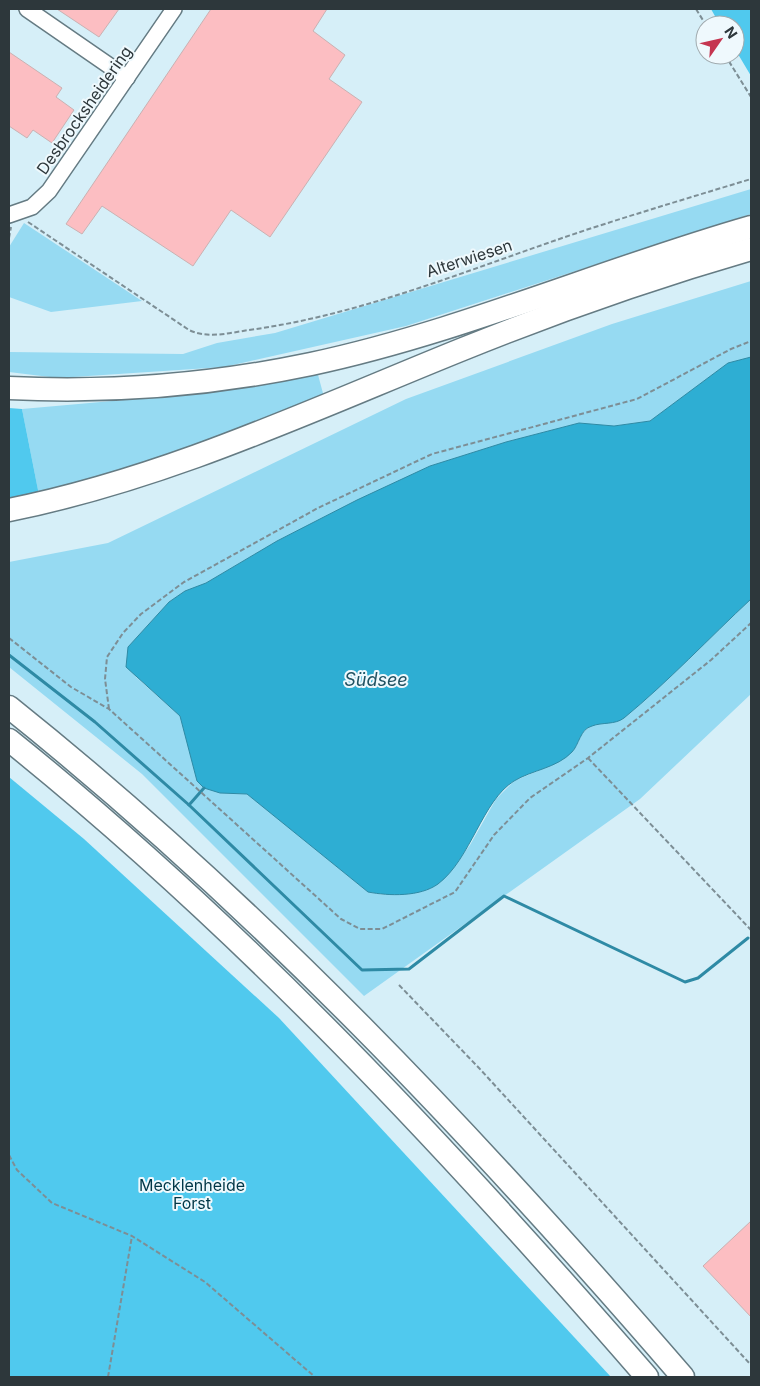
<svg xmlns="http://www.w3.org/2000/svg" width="760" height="1386" font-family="Inter,sans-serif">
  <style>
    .green { fill: #96daf2 }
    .forest { fill: #50c9ee }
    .water { fill: #2eaed3; stroke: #2e8aa5 }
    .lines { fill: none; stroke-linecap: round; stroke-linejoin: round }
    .stream { stroke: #2e8aa5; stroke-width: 3 }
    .building { fill: #fcbec2; stroke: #cab1b2 }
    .minor-casing { stroke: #657b83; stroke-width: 18 }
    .highway-casing { stroke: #657b83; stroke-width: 25 }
    .path { stroke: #7d8e95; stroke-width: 2; stroke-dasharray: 5 2.5; stroke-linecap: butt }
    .minor { stroke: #fff; stroke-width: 15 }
    .highway { stroke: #fff; stroke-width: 22 }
    .labels { text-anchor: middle; stroke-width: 4; stroke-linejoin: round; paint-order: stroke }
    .street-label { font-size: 16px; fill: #2d373b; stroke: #eff9fd }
    .park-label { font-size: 16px; fill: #003747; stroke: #eff9fd }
    .water-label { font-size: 18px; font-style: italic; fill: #215363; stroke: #eff9fd }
  </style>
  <rect width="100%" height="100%" fill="#d6eff8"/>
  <g class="green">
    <polygon points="751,189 751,214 406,326 224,367 58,378 9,372 9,352 183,354 217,343 275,333"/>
    <polygon points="24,223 142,301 51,312 9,297 9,247"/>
    <polygon points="751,281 751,357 728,363 650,421 613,426 579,423 506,442 430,466 277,541 206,583 185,591 169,602 128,647 136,677 180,716 189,746 220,793 247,794 368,892 384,895 418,892 449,873 470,845 496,799 514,781 547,767 572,752 581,735 590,726 622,719 751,599 751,694 640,799 364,996 142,774 9,667 9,562 108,543 406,399 612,324"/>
    <polygon points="317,371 324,397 142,466 39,495 22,409 146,398"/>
  </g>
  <g class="forest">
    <polygon points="711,9 751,9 751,76 735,49 735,25 720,25"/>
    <polygon points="9,408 22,409 39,495 9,500"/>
    <polygon points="9,777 84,839 279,1018 611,1377 9,1377"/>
  </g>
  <path class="water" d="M751 357V599C709 638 669 681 624 718 615 725 602 722 592 726 580 729 579 745 572 752 557 768 532 770 514 781 482 801 471 859 438 884 420 897 389 896 368 892L247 794 220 793 204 788 197 781 180 716 126 667 128 647 169 602 185 591 206 583 277 541 357 500 430 466 506 442 579 423 614 426 650 421 728 363Z"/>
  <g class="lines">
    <g class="stream">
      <polyline points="9,655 95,722 189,805 204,788"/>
      <polyline points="189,805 362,970 409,969 504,896 685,982 698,978 748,938"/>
    </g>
  </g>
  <g class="building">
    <polygon points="57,9 119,9 99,37"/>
    <polygon points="211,9 327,9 313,31 345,55 329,79 362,102 270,237 231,210 193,266 102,206 82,234 66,224"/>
    <polygon points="9,52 62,88 56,97 74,110 52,143 33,130 27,138 9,126"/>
    <polygon points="751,1221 751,1317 703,1266"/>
  </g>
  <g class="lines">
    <defs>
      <g id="minor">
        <polyline points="27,9 127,78"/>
        <polyline points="9,215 32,207 49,191 174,9"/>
      </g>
      <g id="highway">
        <path d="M9 388C111 393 211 385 311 364 461 332 604 269 751 227"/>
        <path d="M9 510C168 478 314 409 463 349 557 311 654 277 751 249"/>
        <path d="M9 707C258 906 475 1136 683 1377"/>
        <path d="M9 740C244 929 450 1150 647 1377"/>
      </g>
    </defs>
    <use href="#minor" class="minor-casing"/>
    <use href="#highway" class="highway-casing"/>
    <g class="path">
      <polyline points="696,9 706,25"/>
      <polyline points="725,55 751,97"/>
      <path d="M28 222 189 330C208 339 229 333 249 330 367 314 479 265 592 228 645 211 698 195 751 179"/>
      <polyline points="9,238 11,227"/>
      <polyline points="9,638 71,687 109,709 341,919 360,929 382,929 455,892 494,835 530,798 588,758 711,660 751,623"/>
      <polyline points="109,709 105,679 107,657 123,633 141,614 184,582 318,508 432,454 637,399 731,349 751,341"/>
      <polyline points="588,758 751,930"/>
      <polyline points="399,985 479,1068 751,1365"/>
      <polyline points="9,1155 17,1170 52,1203 132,1236 205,1282 315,1377"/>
      <polyline points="108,1377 132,1236"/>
    </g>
    <use href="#minor" class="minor"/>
    <use href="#highway" class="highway"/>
  </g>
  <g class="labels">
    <g class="street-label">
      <text transform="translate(84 110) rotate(-55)" y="6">Desbrocksheidering</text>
      <text transform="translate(469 258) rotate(-18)" y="6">Alterwiesen</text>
    </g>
    <g class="park-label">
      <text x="192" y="1191">Mecklenheide<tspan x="192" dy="18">Forst</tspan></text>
    </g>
    <g class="water-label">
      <text x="376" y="686">Südsee</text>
    </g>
  </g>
  <rect width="760" height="1386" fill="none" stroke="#2d373b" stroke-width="20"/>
  <g transform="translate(720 40) rotate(56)"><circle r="24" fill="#eff9fd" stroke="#a1abaf"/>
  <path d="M0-4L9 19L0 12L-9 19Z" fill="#c53550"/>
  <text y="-8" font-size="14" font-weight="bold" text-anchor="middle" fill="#2d373b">N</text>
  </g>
</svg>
